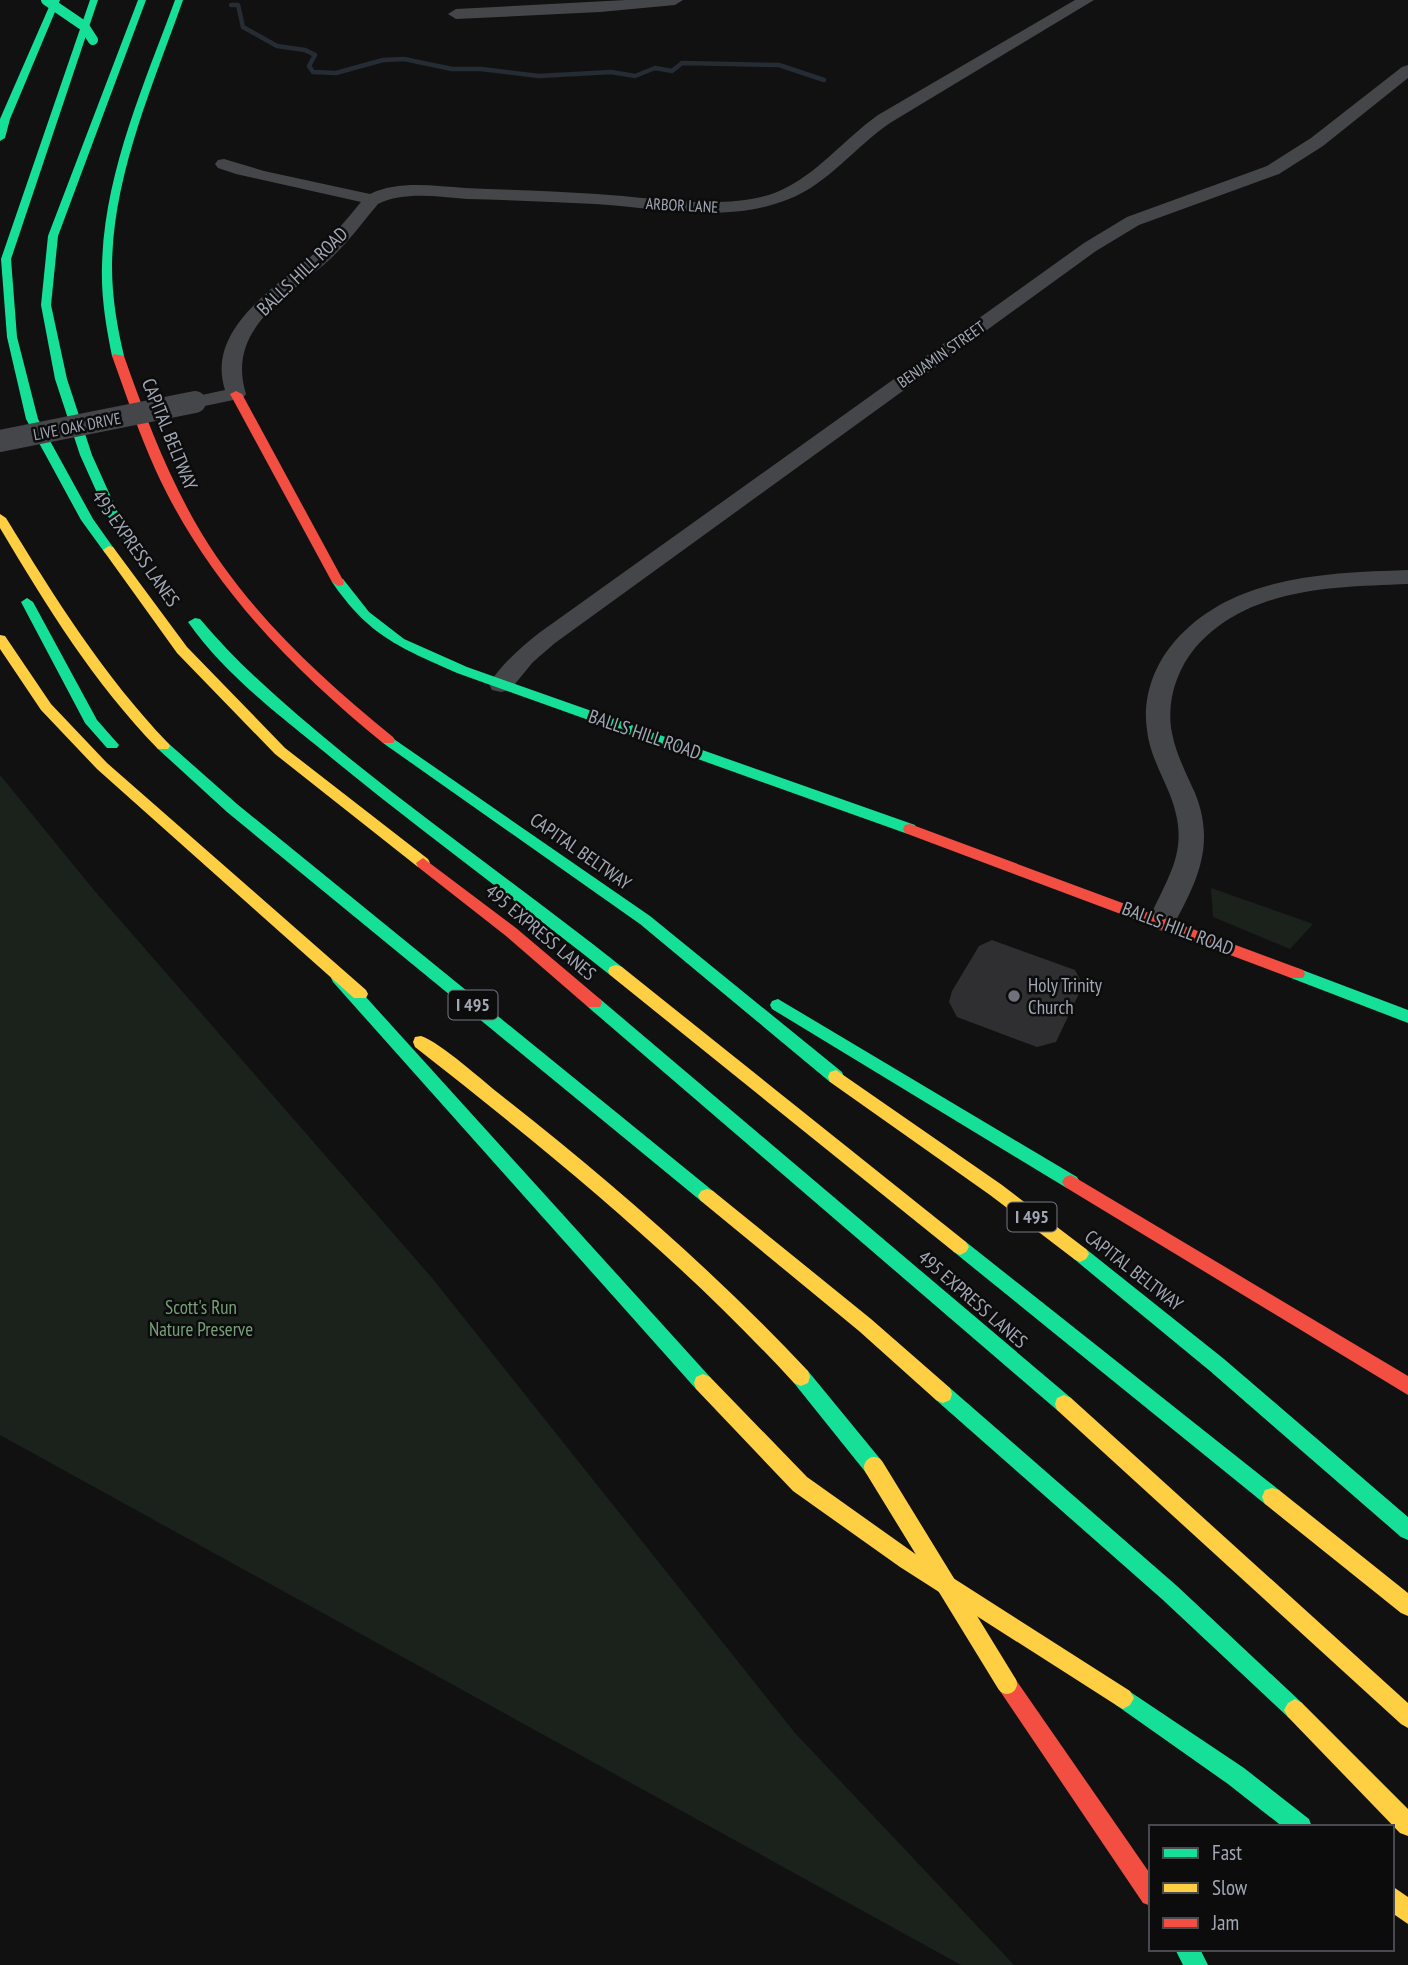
<svg xmlns="http://www.w3.org/2000/svg" width="1408" height="1965" font-family="'PT Sans Narrow',sans-serif">
  <style>
    .green { fill: #1b221c }
    .lines { fill: none; stroke-linecap: round; stroke-linejoin: round }
    .stream { stroke: #252c33; stroke-width: 4.5 }
    .building { fill: #2f2f31 }
    .street { fill: #45464a; fill-rule: evenodd }
    .fast { fill: #16e098; fill-rule: evenodd }
    .slow { fill: #ffcf43; fill-rule: evenodd }
    .jam { fill: #f24e42; fill-rule: evenodd }
    .street-bridge { stroke: #45464a; stroke-width: 22 }
    .fast-bridge { stroke: #16e098; stroke-width: 10 }
    .slow-bridge { stroke: #ffcf43; stroke-width: 20 }
    .poi-dot { fill: #6f727b; stroke: #0c0c0d; stroke-width: 2.5 }
    .labels { text-anchor: middle; stroke-width: 5; stroke-linejoin: round; paint-order: stroke }
    .far-street-label { font-size: 16px; fill: #a1a7b4; stroke: #0c0c0d }
    .shield { fill: #0c0c0d; stroke: #747882; stroke-width: 2 }
    .shield-label { font-size: 18px; font-weight: bold; fill: #a1a7b4 }
    .street-label { font-size: 19px; fill: #a1a7b4; stroke: #0c0c0d }
    .poi-label { font-size: 19px; fill: #a1a7b4; stroke: #0c0c0d; text-anchor: start }
    .park-label { font-size: 19px; fill: #77a079; stroke: #0c0c0d }
  </style>
  <rect width="100%" height="100%" fill="#111112"/>
  <g class="green">
    <polygon points="0,775 93,889 432,1278 795,1733 1014,1965 961,1965 0,1435"/>
    <polygon points="1211,888 1313,924 1290,949 1213,917"/>
  </g>
  <g class="lines">
    <polyline class="stream" points="231,5 238,5 243,27 277,46 305,50 315,55 309,66 313,72 336,73 383,60 404,59 452,69 481,69 539,76 611,72 635,76 655,68 672,71 682,63 779,65 824,80"/>
  </g>
  <polygon class="building" points="992,940 1075,970 1083,985 1056,1042 1037,1047 957,1017 949,1002 952,991 979,946"/>
  <g class="lines">
    <g class="street">
      <polygon points="626,0 683,0 675,5 600,12 456,19 448,14 456,9"/>
      <path d="M1075 0H1094L890 123C856 146 828 184 789 199 728 224 658 208 595 204 552 202 510 200 467 199 439 197 404 191 378 204 362 223 347 244 328 261 286 298 226 329 246 394L243 398 195 408 188 406 185 402 188 398 225 390C205 328 278 286 317 251 333 236 347 219 361 202L236 174 218 168 215 164 218 160 224 159 264 171 370 194C398 180 435 186 465 188 509 190 553 191 597 194 650 197 727 212 777 192 816 176 844 139 878 115Z"/>
      <path d="M1408 65V78L1323 146 1279 174 1139 225 1096 251 555 643 533 662 510 690 501 692 492 690 489 684C502 664 520 648 539 633L1084 243 1127 217 1267 166 1311 138 1402 67Z"/>
      <path d="M1408 570V584C1333 587 1248 587 1195 648 1176 671 1166 703 1172 733 1176 754 1186 773 1195 793 1216 845 1197 882 1172 928L1162 931 1152 928 1148 921C1171 870 1192 847 1168 790 1160 771 1149 751 1147 730 1142 698 1154 665 1175 641 1233 575 1326 573 1408 570Z"/>
    </g>
    <g class="fast">
      <polygon points="52,0 60,0 10,119 5,138 0,141 0,119"/>
      <polygon points="90,0 98,0 11,259 17,337 38,419 93,519 115,550 109,554 105,553 81,520 26,419 7,337 1,259"/>
      <polygon points="138,0 146,0 58,236 51,305 67,379 92,455 119,515 140,544 134,548 130,547 107,515 80,455 55,379 41,305 48,236"/>
      <path d="M175 0H183C153 85 113 175 112 266 112 297 117 326 124 356L118 359 112 356C106 326 101 297 102 266 104 174 144 85 175 0Z"/>
      <path d="M338 578 343 579 369 612 404 639 467 667 915 825 917 829 910 834 905 833 457 673C399 647 369 636 332 582Z"/>
      <polygon points="27,598 33,602 97,720 119,745 117,748 107,748 85,723 21,602"/>
      <path d="M195 618 200 619C242 669 292 711 343 753 434 827 530 894 622 967L624 971 622 975H610C515 899 416 828 322 750 275 712 223 672 188 622Z"/>
      <polygon points="388,735 650,916 842,1072 844,1077 842,1082 830,1082 640,924 383,743 381,740 383,737"/>
      <polygon points="163,741 168,743 237,804 713,1191 716,1196 713,1201 707,1203 701,1201 227,812 158,749 156,746 158,743"/>
      <polygon points="1297,968 1408,1010 1408,1023 1291,978 1289,974 1291,970"/>
      <polygon points="339,972 345,974 710,1377 712,1383 710,1389 703,1392 696,1389 333,982 331,978 333,974"/>
      <polygon points="594,997 600,999 1071,1398 1073,1404 1071,1410 1064,1413 1057,1410 588,1007 586,1003 588,999"/>
      <polygon points="778,999 1077,1177 1080,1182 1077,1187 1071,1189 1065,1187 772,1009 770,1005 772,1001"/>
      <polygon points="960,1239 966,1242 1279,1490 1282,1497 1279,1504 1272,1506 1265,1504 954,1252 951,1247 954,1242"/>
      <polygon points="1080,1246 1086,1249 1224,1359 1408,1517 1408,1540 1401,1537 1210,1371 1074,1259 1071,1254 1074,1249"/>
      <polygon points="801,1368 808,1371 881,1460 884,1467 881,1474 874,1476 867,1474 794,1383 792,1377 794,1371"/>
      <polygon points="943,1385 950,1388 1177,1586 1302,1703 1306,1710 1302,1717 1295,1721 1288,1717 1163,1600 936,1400 934,1394 936,1388"/>
      <polygon points="1123,1687 1244,1768 1309,1819 1312,1827 1283,1827 1228,1784 1116,1705 1112,1698 1116,1691"/>
      <polygon points="1175,1949 1200,1949 1208,1965 1183,1965"/>
    </g>
    <g class="slow">
      <path d="M0 514 6 518C55 598 103 675 168 743L170 746 168 749H158C94 683 47 607 0 528Z"/>
      <polygon points="109,546 113,547 187,647 285,748 428,859 430,863 428,867 418,867 275,754 177,653 103,550"/>
      <polygon points="0,635 5,636 51,704 107,763 366,990 368,994 366,998 354,998 97,769 41,710 0,649"/>
      <polygon points="616,965 622,967 966,1242 969,1247 966,1252 960,1255 954,1252 610,975 608,971 610,967"/>
      <path d="M421 1036C440 1042 484 1082 502 1096 610 1181 713 1270 808 1371L810 1377 808 1383 801 1386 794 1383C679 1258 549 1152 415 1047L413 1042 415 1037Z"/>
      <polygon points="836,1070 1002,1185 1086,1249 1089,1254 1086,1259 1080,1262 1074,1259 990,1195 830,1082 828,1077 830,1072"/>
      <polygon points="707,1189 713,1191 871,1319 950,1388 952,1394 950,1400 943,1403 936,1400 859,1331 701,1201 698,1196 701,1191"/>
      <polygon points="703,1374 710,1377 807,1477 914,1553 1130,1691 1134,1698 1130,1705 1123,1709 1116,1705 900,1567 793,1491 696,1389 694,1383 696,1377"/>
      <polygon points="1064,1395 1071,1398 1408,1703 1408,1728 1401,1724 1057,1410 1055,1404 1057,1398"/>
      <polygon points="1272,1488 1279,1490 1408,1593 1408,1616 1401,1613 1265,1504 1262,1497 1265,1490"/>
      <polygon points="1295,1699 1302,1703 1408,1809 1408,1836 1400,1833 1288,1717 1284,1710 1288,1703"/>
      <polygon points="1392,1886 1408,1897 1408,1924 1392,1913"/>
    </g>
    <g class="jam">
      <path d="M114 354 124 356C144 413 165 469 195 522 244 608 317 675 393 737L395 740 393 743H383C290 667 207 582 156 471 139 433 126 395 112 356Z"/>
      <polygon points="236,391 242,394 344,582 343,585 338,586 332,582 230,394"/>
      <polygon points="910,824 1303,970 1305,974 1303,978 1291,978 905,833 903,829 905,825"/>
      <polygon points="423,858 516,928 600,999 602,1003 600,1007 588,1007 506,936 418,867 416,863"/>
      <polygon points="1071,1175 1408,1376 1408,1395 1065,1187 1062,1182 1065,1177"/>
      <polygon points="1007,1674 1014,1677 1151,1875 1151,1906 1143,1903 1000,1691 997,1684 1000,1677"/>
    </g>
    <polyline class="street-bridge" points="0,441 195,402"/>
    <polyline class="fast-bridge" points="46,0 84,26 93,40"/>
    <polyline class="slow-bridge" points="874,1467 1007,1684"/>
  </g>
  <circle class="poi-dot" cx="1014" cy="996" r="7"/>
  <g class="labels">
    <g class="far-street-label">
      <text transform="translate(682 205) rotate(3)" y="6">ARBOR LANE</text>
      <text transform="translate(941 354) rotate(-35)" y="6">BENJAMIN STREET</text>
      <text transform="translate(77 426) rotate(-11)" y="6">LIVE OAK DRIVE</text>
    </g>
    <g class="shield">
      <rect x="448.5" y="990.5" width="49" height="29" rx="5"/>
      <rect x="1007.5" y="1202.5" width="49" height="29" rx="5"/>
    </g>
    <g class="shield-label">
      <text x="473" y="1011">I 495</text>
      <text x="1032" y="1223">I 495</text>
    </g>
    <g class="street-label">
      <text transform="translate(302 271) rotate(-44)" y="7">BALLS HILL ROAD</text>
      <text transform="translate(170 434) rotate(68)" y="7">CAPITAL BELTWAY</text>
      <text transform="translate(136 548) rotate(55)" y="7">495 EXPRESS LANES</text>
      <text transform="translate(645 734) rotate(19)" y="7">BALLS HILL ROAD</text>
      <text transform="translate(581 851) rotate(35)" y="7">CAPITAL BELTWAY</text>
      <text transform="translate(1178 928) rotate(21)" y="7">BALLS HILL ROAD</text>
      <text transform="translate(541 932) rotate(40)" y="7">495 EXPRESS LANES</text>
      <text transform="translate(1134 1270) rotate(38)" y="7">CAPITAL BELTWAY</text>
      <text transform="translate(973 1299) rotate(41)" y="7">495 EXPRESS LANES</text>
    </g>
    <g class="poi-label">
      <text x="1028" y="992">Holy Trinity<tspan x="1028" dy="22">Church</tspan></text>
    </g>
    <g class="park-label">
      <text x="201" y="1314">Scott's Run<tspan x="201" dy="22">Nature Preserve</tspan></text>
    </g>
  </g>
  <rect x="1149" y="1825" width="245" height="126" fill="#0c0c0d" stroke="#484a50" stroke-width="2"/>
  <rect x="1163" y="1848" width="35" height="10" fill="#16e098" stroke="#484a50" stroke-width="2"/>
  <text x="1212" y="1860" font-size="21" fill="#a1a7b4">Fast</text>
  <rect x="1163" y="1883" width="35" height="10" fill="#ffcf43" stroke="#484a50" stroke-width="2"/>
  <text x="1212" y="1895" font-size="21" fill="#a1a7b4">Slow</text>
  <rect x="1163" y="1918" width="35" height="10" fill="#f24e42" stroke="#484a50" stroke-width="2"/>
  <text x="1212" y="1930" font-size="21" fill="#a1a7b4">Jam</text>
</svg>
